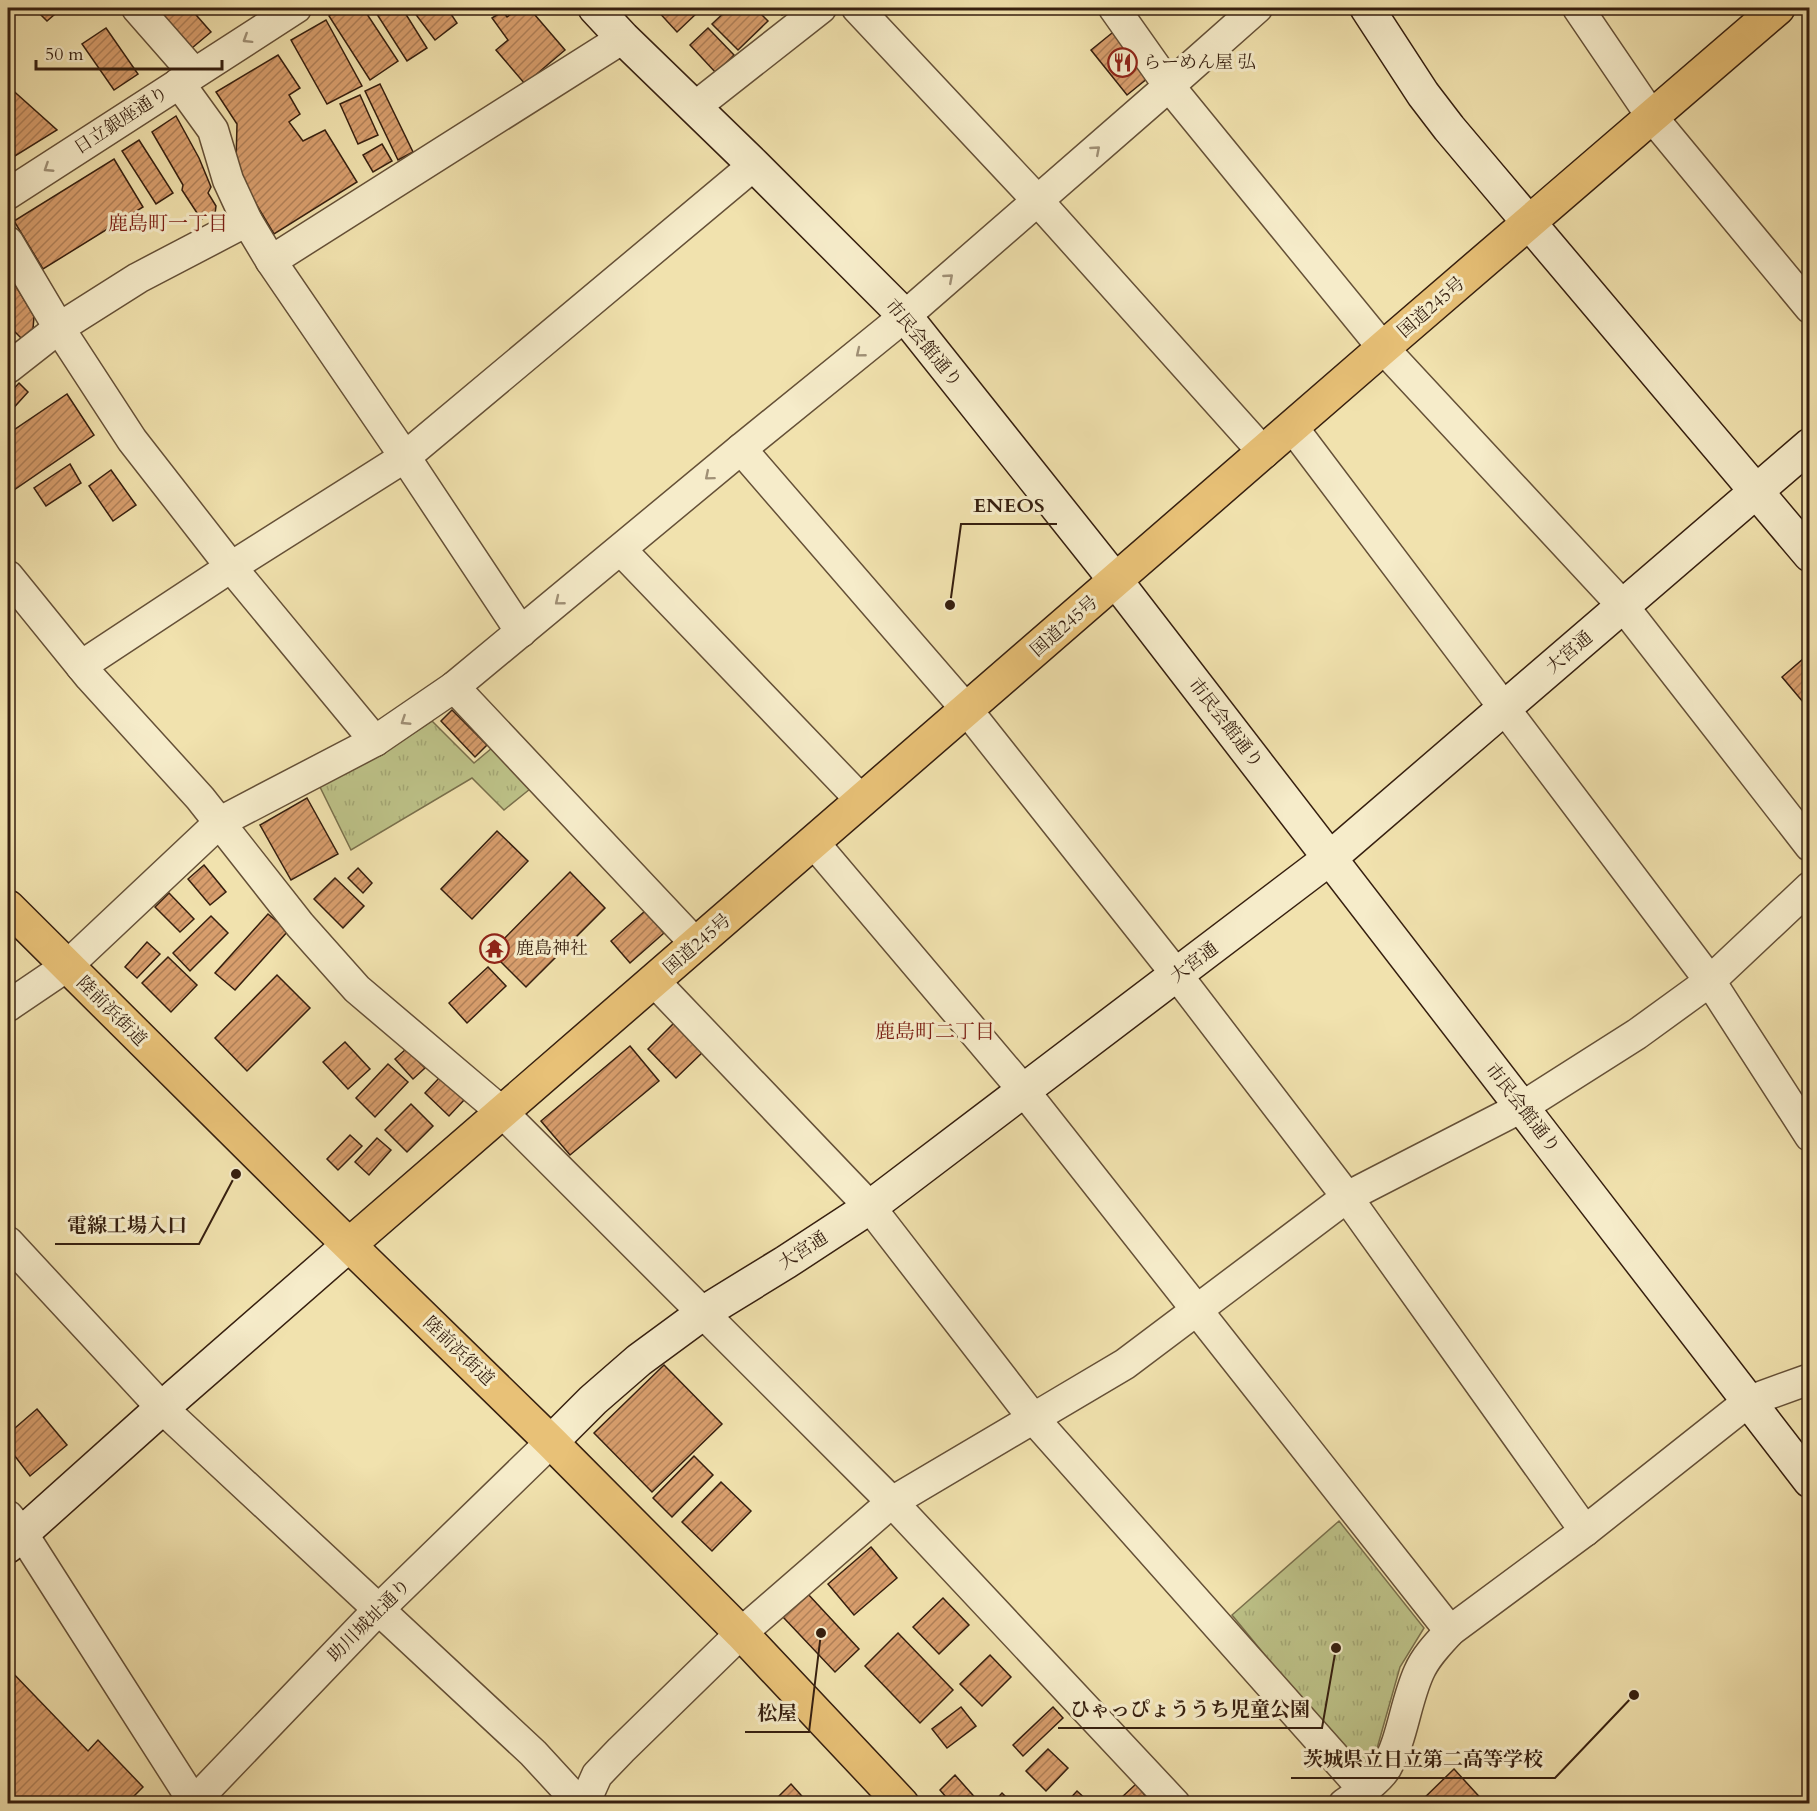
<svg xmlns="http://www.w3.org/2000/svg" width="1817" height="1811" font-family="Cardo,'Noto Serif JP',serif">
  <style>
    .grass { fill: url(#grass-tufts); stroke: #7a704c; stroke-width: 1.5 }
    .building { fill: url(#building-hatch); stroke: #361f0f; stroke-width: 1.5 }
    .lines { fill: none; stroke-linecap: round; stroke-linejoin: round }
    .street-casing { stroke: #655037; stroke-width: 33 }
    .secondary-casing { stroke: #361f0f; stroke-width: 36 }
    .highway-casing { stroke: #361f0f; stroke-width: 36 }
    .street { stroke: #f6ecca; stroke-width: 30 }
    .secondary { stroke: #f6ecca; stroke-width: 33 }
    .highway { stroke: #e8c177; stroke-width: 33 }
    .oneway { stroke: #a09076 }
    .labels { text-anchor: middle; stroke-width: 6; stroke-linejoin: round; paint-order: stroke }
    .poi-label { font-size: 18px; fill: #361f0f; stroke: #f6ecca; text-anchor: start }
    .street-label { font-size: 18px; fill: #361f0f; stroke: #f6ecca }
    .neighbourhood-label { font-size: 20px; fill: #7a1f14; stroke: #f6ecca }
    .leader { fill: none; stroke: #361f0f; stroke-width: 2 }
    .callout-dot { fill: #361f0f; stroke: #f6ecca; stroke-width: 2 }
    .callout-label { font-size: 20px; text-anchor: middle; font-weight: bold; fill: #361f0f; stroke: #f6ecca; stroke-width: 6; stroke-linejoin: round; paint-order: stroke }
  </style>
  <defs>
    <pattern id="grass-tufts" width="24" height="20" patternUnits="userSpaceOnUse" patternTransform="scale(1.5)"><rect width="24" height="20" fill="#bdc288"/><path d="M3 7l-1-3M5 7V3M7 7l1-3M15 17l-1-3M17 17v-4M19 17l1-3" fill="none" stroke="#a3a674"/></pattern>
    <pattern id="building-hatch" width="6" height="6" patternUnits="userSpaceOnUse" patternTransform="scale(1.5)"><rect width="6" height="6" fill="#d89e6d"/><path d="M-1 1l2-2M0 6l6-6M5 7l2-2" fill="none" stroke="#b08058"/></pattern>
  </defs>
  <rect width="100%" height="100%" fill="#f1e2ae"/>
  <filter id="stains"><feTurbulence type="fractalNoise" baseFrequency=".00333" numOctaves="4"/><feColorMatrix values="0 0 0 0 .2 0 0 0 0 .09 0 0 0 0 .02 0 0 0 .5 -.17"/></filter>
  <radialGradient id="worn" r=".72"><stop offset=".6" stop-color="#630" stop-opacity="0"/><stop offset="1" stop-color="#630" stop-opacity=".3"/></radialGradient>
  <g class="grass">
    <polygon points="432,721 474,763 492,748 530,789 504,810 472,778 351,850 319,785 403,740"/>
    <polygon points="1339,1521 1424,1628 1400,1667 1376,1752 1358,1768 1232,1615"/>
  </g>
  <g class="building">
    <polygon points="34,8 62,8 47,21"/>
    <polygon points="157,8 190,8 211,32 192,48"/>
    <polygon points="341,8 363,8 398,61 370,80 329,16"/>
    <polygon points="373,8 402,8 427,48 407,61"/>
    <polygon points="411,8 447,8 457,23 435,40"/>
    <polygon points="519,8 529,8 565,50 525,84 496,50 508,40 492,18 503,11 507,17"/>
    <polygon points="655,8 694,8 698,12 677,32"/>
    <polygon points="729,8 755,8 768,21 738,50 712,24"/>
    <polygon points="777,8 793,8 782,15"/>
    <polygon points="326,20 362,86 327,104 291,40"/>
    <polygon points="106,28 138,74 114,90 82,44"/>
    <polygon points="708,28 734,55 716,73 690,45"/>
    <polygon points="1117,29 1153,74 1127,95 1091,50"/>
    <polygon points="278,55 300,88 289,95 300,114 289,122 303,141 325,130 357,182 274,234 252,197 236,163 237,124 216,92"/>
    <polygon points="380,84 413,152 398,160 365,91"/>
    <polygon points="8,86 57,130 10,159 8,157"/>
    <polygon points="360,95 378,135 358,144 340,104"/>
    <polygon points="176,116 199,158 211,187 208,193 216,206 215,214 201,219 182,190 183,185 152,132"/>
    <polygon points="139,140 173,193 156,204 122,151"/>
    <polygon points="382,144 392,161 373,172 363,155"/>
    <polygon points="114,159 143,207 43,269 14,221"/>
    <polygon points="8,273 34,316 33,329 23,340 8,325"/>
    <polygon points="8,334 15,343 8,350"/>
    <polygon points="19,383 28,392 8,414 8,395"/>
    <polygon points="67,394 94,435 8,494 8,434"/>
    <polygon points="70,464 81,483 46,506 34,488"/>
    <polygon points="111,470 136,505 113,521 89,486"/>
    <polygon points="1810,653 1810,696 1803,702 1782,677"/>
    <polygon points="452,710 487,745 475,757 441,721"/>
    <polygon points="307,798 338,854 291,880 260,825"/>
    <polygon points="497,831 528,861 472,919 441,889"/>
    <polygon points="204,865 226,892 210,905 188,879"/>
    <polygon points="358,868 372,883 363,893 348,878"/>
    <polygon points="570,872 605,908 526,987 491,952"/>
    <polygon points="335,878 364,906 343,928 314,899"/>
    <polygon points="169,893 194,919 180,932 155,907"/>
    <polygon points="645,911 664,933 630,963 611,941"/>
    <polygon points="268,914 288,931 235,990 215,973"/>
    <polygon points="211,916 228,933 190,971 173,953"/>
    <polygon points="147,942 160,954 137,978 125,967"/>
    <polygon points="168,957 197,985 171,1012 142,983"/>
    <polygon points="488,967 506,986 467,1023 449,1003"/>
    <polygon points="277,975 310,1008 247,1071 215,1038"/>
    <polygon points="676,1021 705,1050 676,1078 648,1049"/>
    <polygon points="345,1042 370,1069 348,1089 323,1062"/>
    <polygon points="630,1046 659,1081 570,1155 541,1121"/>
    <polygon points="406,1049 425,1068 413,1079 395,1059"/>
    <polygon points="388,1064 408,1082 375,1117 356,1098"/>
    <polygon points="441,1076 465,1099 449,1116 425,1093"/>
    <polygon points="411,1104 433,1126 407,1152 385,1130"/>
    <polygon points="350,1135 362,1146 338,1170 327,1159"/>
    <polygon points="377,1138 391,1150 369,1175 355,1162"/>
    <polygon points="664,1365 722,1424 652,1492 594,1433"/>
    <polygon points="37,1409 67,1445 30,1476 8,1447 8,1434"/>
    <polygon points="694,1456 713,1475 672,1517 653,1498"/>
    <polygon points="721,1482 751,1511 712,1551 682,1522"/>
    <polygon points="871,1547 897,1578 854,1615 828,1584"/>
    <polygon points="807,1593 859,1649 835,1672 783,1617"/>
    <polygon points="943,1598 969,1625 939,1654 913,1627"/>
    <polygon points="898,1633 953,1690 920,1723 865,1666"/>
    <polygon points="990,1655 1011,1677 982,1706 960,1684"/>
    <polygon points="8,1668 88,1751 98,1740 143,1787 126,1804 8,1804"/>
    <polygon points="961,1707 976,1726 947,1748 932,1729"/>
    <polygon points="1053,1707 1063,1718 1023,1756 1013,1745"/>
    <polygon points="1048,1749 1068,1768 1046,1791 1026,1771"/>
    <polygon points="1454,1769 1486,1804 1418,1804"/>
    <polygon points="955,1775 979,1802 977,1804 952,1804 940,1790"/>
    <polygon points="791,1784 809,1804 771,1804"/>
    <polygon points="1136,1784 1152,1804 1127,1804 1122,1797"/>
    <polygon points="1077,1791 1091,1804 1065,1804"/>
    <polygon points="1002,1793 1013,1804 992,1804"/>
  </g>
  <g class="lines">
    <defs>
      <g id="street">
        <polyline points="137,8 194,73"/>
        <polyline points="857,8 1038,201 1264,453"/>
        <polyline points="1114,8 1169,86 1383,348 1623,606 1810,846"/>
        <polyline points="1578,8 1652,117 1810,308"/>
        <polyline points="179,83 213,130 228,180 247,221"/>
        <polyline points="695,107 821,8"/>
        <polyline points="8,194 296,8"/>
        <polyline points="8,242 59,328 132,440 231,567 375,741"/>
        <polyline points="271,261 405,457 521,632"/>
        <polyline points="8,368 59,328 138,278 247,221 271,261 623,38"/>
        <polyline points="1293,428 1710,981 1810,1136"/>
        <polyline points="741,449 967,710 1177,975 1347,1197 1585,1531"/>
        <polyline points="621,550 862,801"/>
        <polyline points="8,576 90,677 200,798 300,925 357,989 502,1112 892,1502 1175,1804"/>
        <polyline points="81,666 231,567 405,457 754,165"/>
        <polyline points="454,687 696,944"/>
        <polyline points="814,843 1024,1091 1450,1631"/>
        <polyline points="654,981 870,1207 1033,1418 1364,1790"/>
        <polyline points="8,1006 67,966 220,822 375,741 454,687 741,449 905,316 1169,86 1257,8"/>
        <polyline points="8,1242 162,1408 533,1753 580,1804"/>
        <polyline points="8,1516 22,1533 195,1804"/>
        <polyline points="192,1804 378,1610 551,1442"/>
        <polyline points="584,1804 597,1775 621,1750 741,1633 892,1502 1125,1364 1347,1197 1522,1107 1637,1034 1710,981 1810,887"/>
        <path d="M1344 1804C1357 1795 1378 1781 1386 1768 1403 1738 1405 1703 1419 1672 1426 1656 1439 1643 1450 1631L1585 1531 1749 1401 1810 1379"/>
      </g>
      <g id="secondary">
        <polyline points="595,8 623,38 754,165 905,316 1116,581 1810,1481"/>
        <polyline points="1367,8 1423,94 1449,128 1810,555"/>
        <polyline points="551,1442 593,1400 639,1360 703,1313 786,1262 870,1207 1330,858 1810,445"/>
        <polyline points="8,1546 162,1408 350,1244"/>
      </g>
      <g id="highway">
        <polyline points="8,907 306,1203 551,1442 741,1633 902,1804"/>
        <polyline points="350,1244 1383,348 1778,8"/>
      </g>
    </defs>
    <use href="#street" class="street-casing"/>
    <use href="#secondary" class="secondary-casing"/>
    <use href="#highway" class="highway-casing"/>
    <use href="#street" class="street"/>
    <use href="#secondary" class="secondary"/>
    <use href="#highway" class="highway"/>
  </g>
  <defs><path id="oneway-chevron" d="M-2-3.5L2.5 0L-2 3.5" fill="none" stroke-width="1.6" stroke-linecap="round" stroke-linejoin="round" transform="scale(1.5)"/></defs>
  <g class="oneway">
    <use href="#oneway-chevron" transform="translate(247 39) rotate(148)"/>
    <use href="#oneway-chevron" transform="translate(1096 150) rotate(-41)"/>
    <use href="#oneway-chevron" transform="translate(48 168) rotate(147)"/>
    <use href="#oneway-chevron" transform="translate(949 278) rotate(-41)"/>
    <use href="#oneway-chevron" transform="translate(860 353) rotate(141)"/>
    <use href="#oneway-chevron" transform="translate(709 476) rotate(140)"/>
    <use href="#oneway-chevron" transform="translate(559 601) rotate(141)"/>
    <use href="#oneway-chevron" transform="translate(405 721) rotate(147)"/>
  </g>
  <defs>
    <symbol id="restaurant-ring" viewBox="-11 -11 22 22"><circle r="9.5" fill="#f6ecca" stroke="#8f2418" stroke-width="1.5"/><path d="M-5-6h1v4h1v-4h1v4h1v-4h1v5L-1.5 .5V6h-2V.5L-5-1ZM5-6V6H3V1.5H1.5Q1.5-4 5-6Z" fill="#8f2418"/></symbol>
    <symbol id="temple-ring" viewBox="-11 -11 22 22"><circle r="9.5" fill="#f6ecca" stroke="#8f2418" stroke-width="1.5"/><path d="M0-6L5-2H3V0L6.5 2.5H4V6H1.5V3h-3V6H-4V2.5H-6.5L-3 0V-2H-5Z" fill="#8f2418"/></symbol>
  </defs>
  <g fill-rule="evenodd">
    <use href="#restaurant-ring" x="1106" y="46" width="33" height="33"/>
    <use href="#temple-ring" x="478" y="932" width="33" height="33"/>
  </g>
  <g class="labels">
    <g class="poi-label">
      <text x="1143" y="68">らーめん屋 弘</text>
      <text x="516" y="954">鹿島神社</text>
    </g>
    <g class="street-label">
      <text transform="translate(121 120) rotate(-33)" y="6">日立銀座通り</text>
      <text transform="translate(1431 307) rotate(-41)" y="6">国道245号</text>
      <text transform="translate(924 343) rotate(50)" y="6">市民会館通り</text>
      <text transform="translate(1064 626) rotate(-41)" y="6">国道245号</text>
      <text transform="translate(1569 652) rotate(-40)" y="6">大宮通</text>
      <text transform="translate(1226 723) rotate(52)" y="6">市民会館通り</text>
      <text transform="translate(697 944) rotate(-41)" y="6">国道245号</text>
      <text transform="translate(1194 962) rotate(-37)" y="6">大宮通</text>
      <text transform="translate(112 1011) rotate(45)" y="6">陸前浜街道</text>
      <text transform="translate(1523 1108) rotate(52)" y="6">市民会館通り</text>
      <text transform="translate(803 1250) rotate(-33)" y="6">大宮通</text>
      <text transform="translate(459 1351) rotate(44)" y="6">陸前浜街道</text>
      <text transform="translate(369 1620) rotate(-45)" y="6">助川城址通り</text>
    </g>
    <g class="neighbourhood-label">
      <text x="168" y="230">鹿島町一丁目</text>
      <text x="935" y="1038">鹿島町二丁目</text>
    </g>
  </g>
  <path class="leader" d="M950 605L961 524H1057M236 1174L199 1244H55M1336 1648L1322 1728H1058M821 1633L809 1732H745M1634 1695L1555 1778H1291"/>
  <g class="callout-dot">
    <circle cx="950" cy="605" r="6"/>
    <circle cx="236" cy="1174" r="6"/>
    <circle cx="1336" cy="1648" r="6"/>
    <circle cx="821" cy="1633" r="6"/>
    <circle cx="1634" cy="1695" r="6"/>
  </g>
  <g class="callout-label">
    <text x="1009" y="512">ENEOS</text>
    <text x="127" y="1232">電線工場入口</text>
    <text x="1190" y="1716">ひゃっぴょううち児童公園</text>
    <text x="777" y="1720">松屋</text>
    <text x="1423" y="1766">茨城県立日立第二高等学校</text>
  </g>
  <rect width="1817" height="1811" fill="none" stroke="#f1e2ae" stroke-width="30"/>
  <rect x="9" y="9" width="1799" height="1793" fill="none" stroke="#361f0f" stroke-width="3"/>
  <rect x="15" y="15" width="1787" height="1781" fill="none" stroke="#361f0f" stroke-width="1.5"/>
  <path d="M36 60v9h186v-9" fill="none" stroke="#361f0f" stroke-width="3"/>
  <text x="45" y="60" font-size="18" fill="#361f0f" stroke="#f6ecca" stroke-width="4.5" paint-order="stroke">50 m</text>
  <rect width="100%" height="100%" filter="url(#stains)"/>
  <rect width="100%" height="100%" fill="url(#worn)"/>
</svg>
